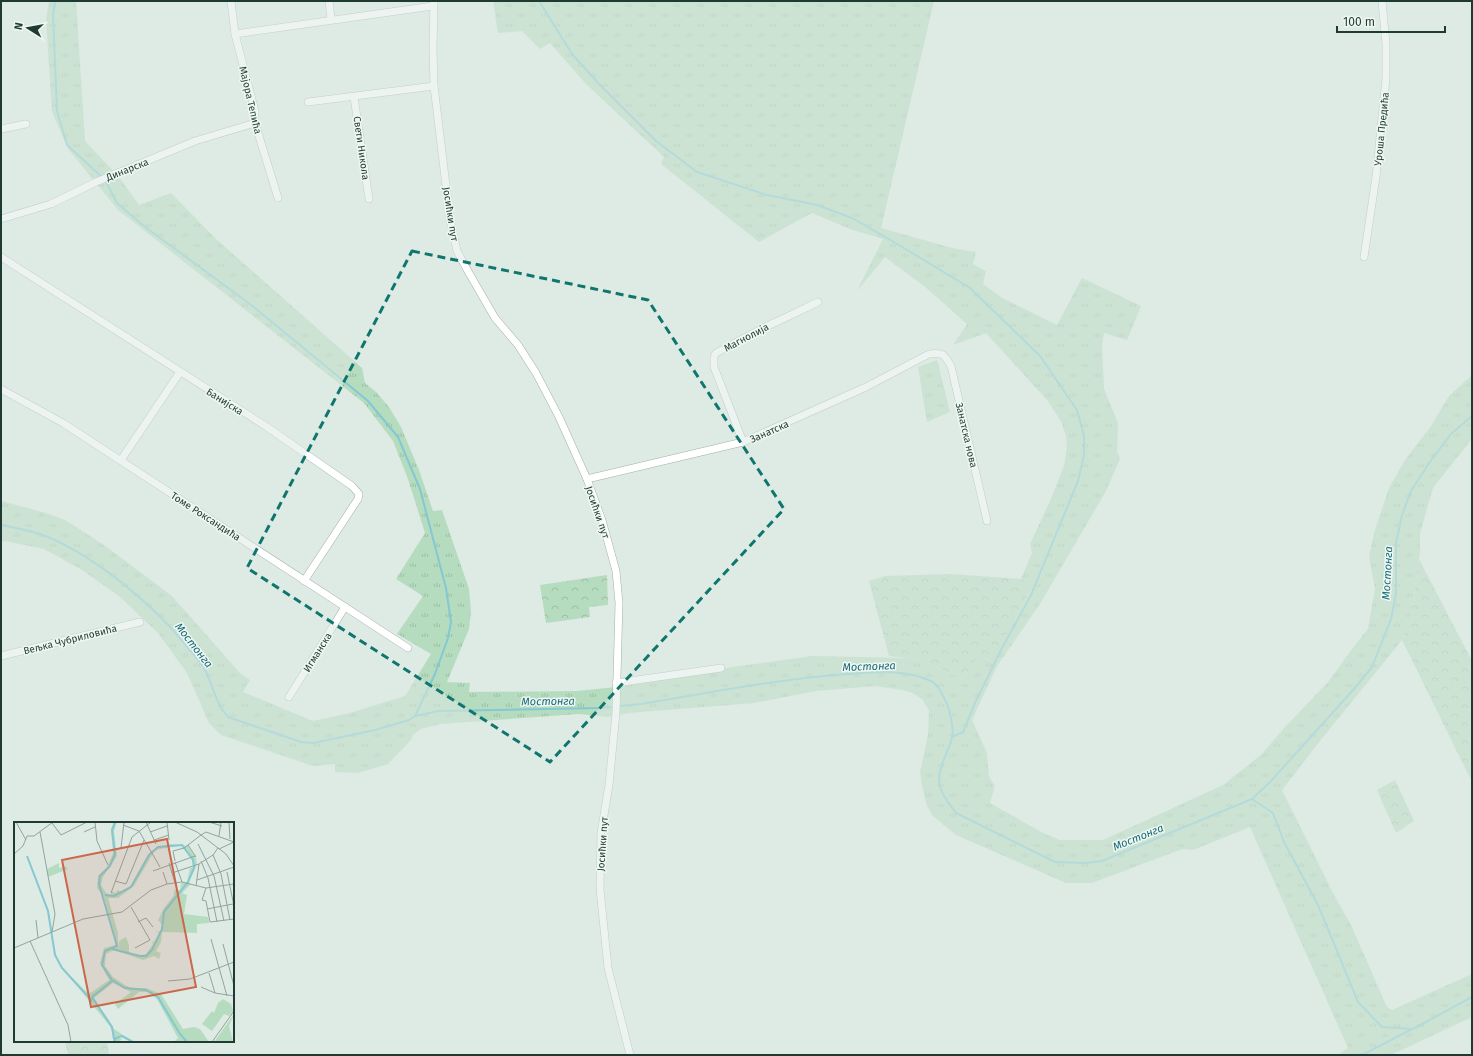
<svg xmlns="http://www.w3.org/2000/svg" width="1473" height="1056" font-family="'Fira Sans',sans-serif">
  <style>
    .grass { fill: url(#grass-tufts) }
    .forest { fill: url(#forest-crowns) }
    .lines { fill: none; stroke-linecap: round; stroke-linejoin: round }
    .stream { stroke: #83c8d2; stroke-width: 2 }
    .street-casing { stroke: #a1b2ab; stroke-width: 8 }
    .street { stroke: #fff; stroke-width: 7 }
    .marked { fill: none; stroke: #0f766e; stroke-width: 3; stroke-dasharray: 8 5; stroke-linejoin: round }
    .labels { text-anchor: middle; stroke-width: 3; stroke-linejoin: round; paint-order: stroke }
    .street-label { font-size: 10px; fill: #1f3a32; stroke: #eef7f2 }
    .water-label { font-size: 11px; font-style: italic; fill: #186a77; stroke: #eef7f2 }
    .inset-river { fill: none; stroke: #83c8d2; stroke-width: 2 }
    .inset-road { fill: none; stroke: #92a49d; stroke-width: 1 }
    .view { fill: #cb684a; fill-opacity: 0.15; stroke: #cb684a; stroke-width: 2 }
    .inset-edge { fill: none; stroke: #1f3a32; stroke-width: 2 }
  </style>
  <defs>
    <pattern id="grass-tufts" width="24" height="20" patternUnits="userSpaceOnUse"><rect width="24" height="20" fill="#b6dcbf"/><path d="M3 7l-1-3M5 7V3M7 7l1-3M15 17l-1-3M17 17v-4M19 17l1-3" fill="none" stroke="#9cbea5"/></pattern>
    <pattern id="forest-crowns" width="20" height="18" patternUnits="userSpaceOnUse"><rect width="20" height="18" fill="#b6dcbf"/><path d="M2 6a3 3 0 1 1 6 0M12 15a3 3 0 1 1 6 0" fill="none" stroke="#9cbea5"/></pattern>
  </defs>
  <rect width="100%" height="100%" fill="#deeae4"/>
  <g class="grass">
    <polygon points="49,1 76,1 85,141 119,177 139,205 171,193 216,239 362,368 365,383 376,392 389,407 401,427 419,470 433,511 442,510 469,589 471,611 469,629 447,682 470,683 469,692 577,691 626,686 732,667 813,656 909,658 921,660 962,679 979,656 991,661 1032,589 1021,579 1032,553 1030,544 1050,501 1064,466 1067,446 1066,436 1061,421 1047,400 986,333 953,345 967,324 924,286 885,257 857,291 883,239 850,229 812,213 759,242 661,164 664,157 586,84 550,43 540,49 522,31 498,33 493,1 934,1 881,228 952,248 976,252 973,264 986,271 983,284 1002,298 1057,325 1082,278 1141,306 1127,340 1104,333 1102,346 1104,389 1118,423 1117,452 1120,459 1106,491 1040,604 997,666 972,720 987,753 989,777 995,786 990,803 1045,834 1060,840 1103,840 1223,785 1262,754 1285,727 1328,682 1355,645 1368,629 1375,589 1369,557 1374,533 1389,488 1405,460 1431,426 1449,396 1472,375 1472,439 1433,488 1420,533 1420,552 1413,603 1410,621 1402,640 1320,741 1282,790 1334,895 1351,925 1387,1007 1392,1010 1472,974 1472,1017 1391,1055 1338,1055 1348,1048 1250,827 1193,850 1182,849 1092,883 1066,883 956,835 933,816 927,806 922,786 920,772 928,735 929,711 923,700 913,693 902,690 875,686 816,691 754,703 629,713 608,717 579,714 440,724 421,729 413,735 411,740 388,764 358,773 335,772 335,764 313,766 221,735 209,723 187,673 158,633 119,596 82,570 44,549 5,541 1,542 1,501 46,513 65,520 104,545 172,596 240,673 250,680 243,692 313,721 350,713 405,696 431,654 397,634 423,596 396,579 425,533 408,479 393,441 364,403 118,210 69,150 52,112 46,20"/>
    <polygon points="937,360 950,412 927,422 918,367"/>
  </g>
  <g class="forest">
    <path d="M1419 559 1472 661V782L1402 640C1413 611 1415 589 1419 559Z"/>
    <polygon points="951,574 1021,579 1032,588 992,661 979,656 962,679 921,660 909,658 889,656 869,581 885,576"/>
    <polygon points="607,575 608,605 589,607 590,617 546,623 540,585"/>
    <polygon points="1395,780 1414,821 1396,833 1377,790"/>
    <polygon points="65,1041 107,1041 109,1055 68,1055"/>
  </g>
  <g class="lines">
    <g class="stream">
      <polyline points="55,1 53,15 57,111 67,145 102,177"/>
      <polyline points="539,1 572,54 599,84 656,141 697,172 767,195 817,205 852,218 899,245 970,288 1040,356 1077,410 1084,436 1084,455 1078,481 1031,595 1001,650 975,703 963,732 952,737"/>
      <polyline points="105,180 117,203 145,227 250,304 368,401 398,437 420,489 446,588 451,622 448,638 435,674 415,716"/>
      <path d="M1 525C17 528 33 531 48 537 99 559 155 606 189 649 194 655 200 661 204 668 213 684 215 703 228 717L301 742 313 743 375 730 409 720 415 716 439 711 599 708 614 707"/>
      <path d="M619 706 641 704C709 693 778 679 847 674 875 672 905 669 931 681 938 684 942 693 945 700 950 709 954 728 952 738 949 751 938 767 939 781 940 793 949 804 956 813L1055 862 1086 863 1102 861 1252 799 1270 782 1354 689 1372 667 1391 619 1396 594V543L1402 515 1411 491 1429 463 1451 434 1472 416"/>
      <polyline points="1252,799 1273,813 1284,842 1318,905 1358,1002 1382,1027 1413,1029 1472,997"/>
      <polyline points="1362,1055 1412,1029"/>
    </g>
    <defs>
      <g id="street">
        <polyline points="231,1 235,34 255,111 255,123 278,198"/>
        <polyline points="329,1 331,19"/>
        <polyline points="434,1 433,49 434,86 450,219 457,251 469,273 495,318 518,345 536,373 559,417 587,479 602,520 616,571 619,603 616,713 609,785 601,833 600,889 608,968 630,1055"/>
        <polyline points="235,34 433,6"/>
        <polyline points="354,97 369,199"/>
        <polyline points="308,102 434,86"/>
        <polyline points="1,129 26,124"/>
        <polyline points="1,219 51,204 96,182 195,141 255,123"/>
        <polyline points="1,257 267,427 352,486 359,494 358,499 304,581"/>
        <polyline points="1364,257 1376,177 1386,78 1386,44 1382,1"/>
        <polyline points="1,389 63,423 408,648"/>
        <polyline points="743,442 714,367 714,357 716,353 763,328 789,316 818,302"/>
        <polyline points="121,460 180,372"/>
        <path d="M587 479 743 442 866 387 929 354C943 352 944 354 951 366L987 521"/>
        <polyline points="1,656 140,622"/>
        <polyline points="616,683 721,668"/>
        <polyline points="289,697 345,607"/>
      </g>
    </defs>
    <use href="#street" class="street-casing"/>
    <use href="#street" class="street"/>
  </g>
  <path d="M0 0H1473V1056H0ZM412 251 648 300 784 509 550 762 247 568Z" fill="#deeae4" fill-opacity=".55" fill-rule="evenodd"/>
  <path class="marked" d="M412 251 648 300 784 509 550 762 247 568Z"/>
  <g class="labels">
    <g class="street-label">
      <text transform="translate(251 100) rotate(77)" y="4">Мајора Тепића</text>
      <text transform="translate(1381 129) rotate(-84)" y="4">Уроша Предића</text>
      <text transform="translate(362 148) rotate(82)" y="4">Свети Никола</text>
      <text transform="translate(127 169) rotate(-22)" y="4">Динарска</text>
      <text transform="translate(451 214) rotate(81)" y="4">Јосићки пут</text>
      <text transform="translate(746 337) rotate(-28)" y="4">Магнолија</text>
      <text transform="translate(225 401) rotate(32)" y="4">Банијска</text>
      <text transform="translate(769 431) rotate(-24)" y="4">Занатска</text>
      <text transform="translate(967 435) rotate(77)" y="4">Занатска нова</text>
      <text transform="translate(598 512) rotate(71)" y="4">Јосићки пут</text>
      <text transform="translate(206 516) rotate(33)" y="4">Томе Роксандића</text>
      <text transform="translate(70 639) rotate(-14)" y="4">Вељка Чубриловића</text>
      <text transform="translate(317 652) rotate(-58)" y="4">Игманска</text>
      <text transform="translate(602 844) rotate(-86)" y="4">Јосићки пут</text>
    </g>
    <g class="water-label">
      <text transform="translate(1387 573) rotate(-87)" y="4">Мостонга</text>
      <text transform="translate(194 645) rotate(52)" y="4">Мостонга</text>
      <text transform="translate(869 666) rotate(-2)" y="4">Мостонга</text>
      <text transform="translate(548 701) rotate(-1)" y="4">Мостонга</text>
      <text transform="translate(1138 837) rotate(-22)" y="4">Мостонга</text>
    </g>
  </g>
  <g transform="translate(14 822)">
    <rect width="220" height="220" fill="#deeae4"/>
    <path d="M100 0H103L100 9 103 34 89 55 87 63 92 71 96 73 98 69 102 71 103 68 108 70 117 65 135 33 143 25 157 22 174 24 182 36 183 43 174 61 177 62 168 71 173 73 170 92 194 95 195 101 183 102V111L148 110 147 120 142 129 147 131 145 137 140 134 129 138 100 128 92 132 91 144 99 155 111 163 117 166H132L147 172 169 207 180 205 186 207 195 220H160L164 216 143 177 133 170H117L99 161 80 176 100 207 120 220 109 214 104 215 108 217 104 220H99V210L95 203 51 149 75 172 95 158 86 141 90 126 101 123 102 118 90 75 83 66 84 54 93 45 99 32 97 8ZM168 23 178 36 180 45 176 46 173 60 167 61 166 68H160V73L150 86 144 98 148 103 147 110 141 109 145 111 140 120 138 119 139 122 132 132 128 133 115 132 104 127V111L94 76H104L120 64 141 28ZM220 192 215 204 219 220H200Z" fill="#b6dcbf" fill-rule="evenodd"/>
    <path d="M45 41V46L51 44 54 47 34 55 33 47ZM112 115 115 123V132L104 127 105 119ZM117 170H125L104 187 101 182Z" fill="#b6dcbf"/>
    <path d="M209 177 217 182 219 189 215 194 210 192 198 209 188 202 198 189 200 191 204 181Z" fill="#b6dcbf"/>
    <path class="inset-river" d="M101 0 98 8 101 32 96 44 86 54 85 62 103 124 91 129 88 143 98 158 111 166 132 168 144 175 166 212 173 220M13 34 34 89 41 133 48 146 78 179M91 73 100 74 117 65 135 33 144 25 168 23 179 38 180 46 174 60 150 90 148 107 138 128 132 134H126L98 127M98 159 78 175 98 205 100 217M100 220 102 216 108 214 119 220"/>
    <path class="inset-road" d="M2 0 12 18M81 0 83 19 94 43M132 0 142 22M153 0 155 18M161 0 183 10 212 32 220 44M195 0 208 4M215 0 216 17M38 1 47 13 73 0M109 3 125 9 146 45M26 10 41 92 38 110M70 10 81 5M136 10 153 4M187 13 192 10 220 20M205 14 207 0M140 18 155 13M184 22 200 54 210 99M174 23 182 35M107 26 110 0M205 27 220 20M0 32 9 24 13 14H20L39 0M199 33 207 52 216 98M161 39 159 29 170 26 187 13M187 39 194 56 203 100M161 40 168 60M155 41 161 61M139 49 181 34M149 50 153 62M213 50 220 84M158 51 185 42 199 33 204 26M183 58 220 45M101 59 112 62 130 18M182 64 185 42M192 66 188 78 192 79 196 100 220 97M97 71 118 15 137 0M117 85 136 118 121 126M193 87 219 82M22 98 24 116M124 100 132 96 139 105M197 117 213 174M16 119 54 203 57 220M209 122 220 164M0 126 69 97 108 90 137 68 153 62 168 60 192 66 220 62M195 151 201 171 220 174M154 159 176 157 220 140M187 165 201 171M198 220 220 189"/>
    <path class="view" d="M153 17 182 165 77 185 48 38Z"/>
    <rect width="220" height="220" class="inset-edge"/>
  </g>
  <rect width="1473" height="1056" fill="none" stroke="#1f3a32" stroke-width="4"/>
  <g transform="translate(28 28) rotate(281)" stroke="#eef7f2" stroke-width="3" paint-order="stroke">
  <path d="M0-3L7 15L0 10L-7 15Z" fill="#1f3a32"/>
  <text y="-6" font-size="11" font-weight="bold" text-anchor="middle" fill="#1f3a32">N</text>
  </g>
  <path d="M1337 26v6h108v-6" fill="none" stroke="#1f3a32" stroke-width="2"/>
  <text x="1343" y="26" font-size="12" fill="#1f3a32" stroke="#eef7f2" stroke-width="3" paint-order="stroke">100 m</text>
</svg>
